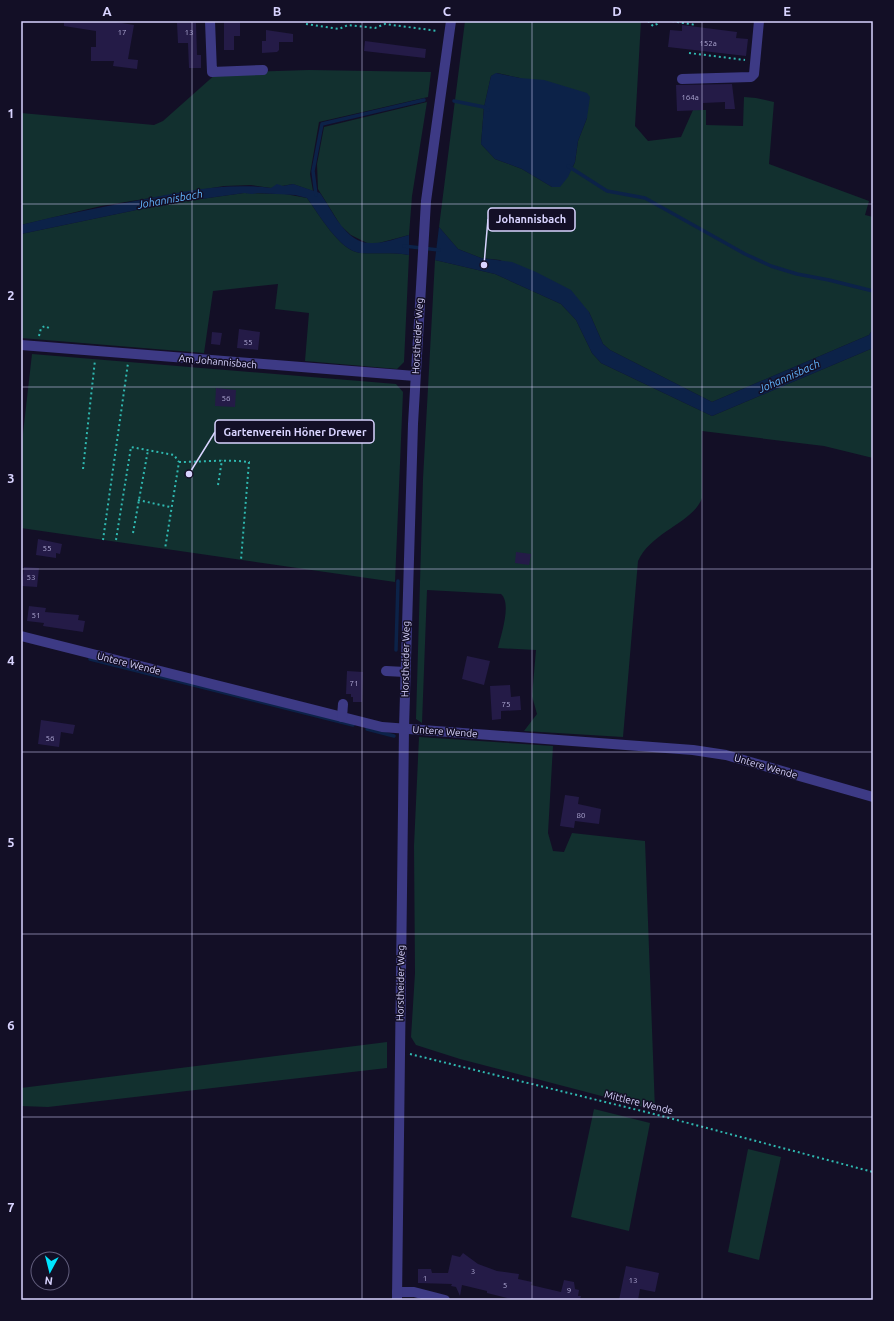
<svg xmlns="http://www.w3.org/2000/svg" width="894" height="1321" font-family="Ubuntu,sans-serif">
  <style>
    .green { fill: #12302f; fill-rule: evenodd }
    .water { fill: #0c2248 }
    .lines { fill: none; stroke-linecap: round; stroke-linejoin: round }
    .stream { stroke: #0c2248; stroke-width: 3.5 }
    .building { fill: #241b47 }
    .path { stroke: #2fb8b0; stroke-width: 2; stroke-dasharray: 2 3; stroke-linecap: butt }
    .minor { stroke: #3d3a85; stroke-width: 10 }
    .grid { fill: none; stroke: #d9d4ff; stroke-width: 1; stroke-opacity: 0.55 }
    .labels { text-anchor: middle; stroke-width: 3; stroke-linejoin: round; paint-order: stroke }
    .number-label { font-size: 8px; fill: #aca6d1 }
    .street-label { font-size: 10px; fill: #d9d4ff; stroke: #130f26 }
    .water-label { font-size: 11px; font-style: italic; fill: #62b6ff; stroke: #130f26 }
    .leader { fill: none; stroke: #d9d4ff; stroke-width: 1.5 }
    .callout-dot { fill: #d9d4ff; stroke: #130f26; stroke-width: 1.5 }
    .callout { fill: #130f26; stroke: #d9d4ff; stroke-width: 1.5 }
    .callout-label { font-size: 11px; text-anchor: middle; font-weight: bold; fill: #d9d4ff }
    .neatline { fill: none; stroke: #d9d4ff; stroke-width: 1.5 }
    .grid-label { font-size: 13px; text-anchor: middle; font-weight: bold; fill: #d9d4ff }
  </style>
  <rect width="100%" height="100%" fill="#130f26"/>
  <g class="green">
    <path d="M465 21H641L635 126 648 141 681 137 693 110H706V125L743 126 744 97 756 98 774 102 769 164 869 201 865 215 873 217V329L869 335 712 402 610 350 603 344 589 312 500 260 481 258 458 249 439 227ZM497 73 520 78 587 118 578 141 575 162 572 169 552 187 522 169 495 159 481 144 484 107 491 76Z"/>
    <polygon points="309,70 431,72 428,97 319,122 310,174 313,191 293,184 271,188 251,185 224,186 101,206 21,225 21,113 154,125 163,121 217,73"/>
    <polygon points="427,102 412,196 409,235 375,244 367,243 351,235 341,226 318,189 317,164 324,127"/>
    <path d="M244 193 285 194 307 198C319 214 339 250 360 253 376 254 392 252 409 255L404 362 397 369 305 361 309 313 275 309 278 284 213 291 204 353 21 338V234L165 204Z"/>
    <path d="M435 260 495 274 561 304 576 320 592 353 601 363 712 416 873 348V458L824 446 702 431V498C693 523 652 531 638 561L623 737 524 731 537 714 532 696 536 650 498 648C501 635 512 603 501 594L427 590 422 723 416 719 423 479Z"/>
    <polygon points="32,354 396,384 403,392 395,582 21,528 21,451"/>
    <polygon points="419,737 553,746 548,833 553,851 564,852 572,833 645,841 655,1110 460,1059 416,1045 411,1037 415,973 414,846"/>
    <polygon points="387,1042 387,1068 48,1107 21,1106 21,1088"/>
    <polygon points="594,1109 650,1123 629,1231 571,1217"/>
    <polygon points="748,1149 781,1157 759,1260 728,1252"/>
  </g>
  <g class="water">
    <polygon points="496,73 520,78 544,80 587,93 590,97 587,118 578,141 575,162 568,177 560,187 552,187 522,169 495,159 481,144 484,107 491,76"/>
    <path d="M277 184 283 186 293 184 320 193C333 211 346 245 373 243 385 243 398 238 409 235V255C392 252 376 254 360 253 339 250 319 214 307 198L295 195 258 193 252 194 244 193 165 204 21 234V225C59 215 97 208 135 201 180 192 225 182 271 188Z"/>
    <polygon points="439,227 458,249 481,258 512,262 536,272 571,290 589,312 603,344 610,350 712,402 869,335 873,329 873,348 712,416 601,363 592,353 576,320 561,304 495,274 435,260"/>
  </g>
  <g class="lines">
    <g class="stream">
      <polyline points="454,101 484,107 488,110"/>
      <polyline points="568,166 607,191 645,198 745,254 771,266 797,274 829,280 873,291"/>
      <polyline points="316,195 313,171 322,124 424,100"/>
      <polyline points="404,246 439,250"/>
      <polyline points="396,650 398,581"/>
      <polyline points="90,659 353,725"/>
      <polyline points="367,729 394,736"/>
    </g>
  </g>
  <g class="building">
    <polygon points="64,21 110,21 134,25 128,59 138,60 137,69 113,66 114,61 91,61 91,47 96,47 96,31 64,26"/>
    <polygon points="224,21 240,21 240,36 234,36 234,50 224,50"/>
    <polygon points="177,23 196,23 197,55 201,55 201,68 189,68 188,43 178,43"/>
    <polygon points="682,25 737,32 736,38 748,39 746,56 668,47 670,30 682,31"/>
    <polygon points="266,30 293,34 293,42 279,42 279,50 277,52 262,53 262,41 266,41"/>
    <polygon points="365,41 426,49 425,58 364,51"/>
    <polygon points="732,84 735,109 725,109 725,102 703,103 703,110 677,111 676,85"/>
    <polygon points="239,329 260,332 258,350 237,348"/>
    <polygon points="212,332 222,333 220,345 211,344"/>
    <polygon points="216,388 236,390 235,407 215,406"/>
    <polygon points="38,539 62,544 60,554 56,553 56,558 36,555"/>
    <polygon points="516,552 531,554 529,565 515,563"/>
    <polygon points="24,567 39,568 37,587 22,586"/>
    <polygon points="29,606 46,608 45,612 79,615 78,620 85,621 83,632 43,626 44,623 27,621"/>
    <polygon points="467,656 490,661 484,685 462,679"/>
    <polygon points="347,671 363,672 362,702 353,702 353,697 351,697 351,694 346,694"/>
    <polygon points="510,685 511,697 520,696 521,710 501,711 501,719 492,720 490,686"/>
    <polygon points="41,720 75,725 73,734 61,732 59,747 38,744"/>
    <polygon points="565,795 579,797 578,804 601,809 599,824 575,821 574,828 560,826"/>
    <polygon points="463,1253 478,1264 497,1271 519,1274 518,1279 532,1282 531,1285 561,1292 564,1280 574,1282 575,1289 579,1290 578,1296 581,1296 580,1300 515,1300 487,1293 487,1291 462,1285 460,1296 456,1287 451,1286 452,1284 418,1283 418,1269 431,1269 432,1273 448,1273 452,1255 460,1257"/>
    <polygon points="626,1266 659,1273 655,1292 640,1289 638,1300 619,1300"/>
  </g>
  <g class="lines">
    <g class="path">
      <polyline points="648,21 653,26 657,24 658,21"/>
      <polyline points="672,21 696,25"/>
      <polyline points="306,24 339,29 348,25 375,28 385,24 438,31"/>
      <polyline points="689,53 745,60"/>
      <polyline points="39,336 41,328 45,326 49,328"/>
      <path d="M179 462C202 462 226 459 249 462L241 560"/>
      <polyline points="83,469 95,360"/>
      <polyline points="218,485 222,460"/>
      <polyline points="138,500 170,507"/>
      <polyline points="133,533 148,450"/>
      <polyline points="103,540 128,363"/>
      <polyline points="116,540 131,447 174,455 179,462 165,549"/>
      <polyline points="410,1054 654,1114 873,1172"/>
    </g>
    <g class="minor">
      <polyline points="210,21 212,72 263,70"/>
      <polyline points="682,79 751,77 754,74 759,21"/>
      <polyline points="21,345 415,376"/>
      <polyline points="21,636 382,727 693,750 726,755 873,797"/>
      <polyline points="386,671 405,672"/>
      <polyline points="342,717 343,704"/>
      <polyline points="397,1292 414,1292 445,1300"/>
      <polyline points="397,1300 404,728 413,424 426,201 451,21"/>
    </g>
  </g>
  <path class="grid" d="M192 21V1300M362 21V1300M532 21V1300M702 21V1300M21 204H873M21 387H873M21 569H873M21 752H873M21 934H873M21 1117H873"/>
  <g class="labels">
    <g class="number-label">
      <text x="122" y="35">17</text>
      <text x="189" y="35">13</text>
      <text x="708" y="46">152a</text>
      <text x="690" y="100">164a</text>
      <text x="248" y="345">55</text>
      <text x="226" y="401">56</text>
      <text x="47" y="551">55</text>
      <text x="31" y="580">53</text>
      <text x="36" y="618">51</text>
      <text x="354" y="686">71</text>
      <text x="506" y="707">75</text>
      <text x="50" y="741">56</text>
      <text x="581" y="818">80</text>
      <text x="473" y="1274">3</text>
      <text x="425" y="1281">1</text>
      <text x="633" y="1283">13</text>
      <text x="505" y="1288">5</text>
      <text x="569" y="1293">9</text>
    </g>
    <g class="street-label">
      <text transform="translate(417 336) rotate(-87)" y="4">Horstheider Weg</text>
      <text transform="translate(218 361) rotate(5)" y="4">Am Johannisbach</text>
      <text transform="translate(405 659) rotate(-89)" y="4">Horstheider Weg</text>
      <text transform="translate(129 663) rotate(14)" y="4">Untere Wende</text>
      <text transform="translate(445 731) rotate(4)" y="4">Untere Wende</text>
      <text transform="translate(766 766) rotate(16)" y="4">Untere Wende</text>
      <text transform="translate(400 983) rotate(-89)" y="4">Horstheider Weg</text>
      <text transform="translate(639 1102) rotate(14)" y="4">Mittlere Wende</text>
    </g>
    <g class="water-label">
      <text transform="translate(170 199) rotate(-10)" y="4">Johannisbach</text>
      <text transform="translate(789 376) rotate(-24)" y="4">Johannisbach</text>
    </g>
  </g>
  <path class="leader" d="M484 265L488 219M189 474L215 432"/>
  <g class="callout-dot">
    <circle cx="484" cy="265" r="4"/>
    <circle cx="189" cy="474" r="4"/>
  </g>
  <g class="callout">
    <rect x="488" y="208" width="87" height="23" rx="4"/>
    <rect x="215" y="420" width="159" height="23" rx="4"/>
  </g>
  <g class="callout-label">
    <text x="531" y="223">Johannisbach</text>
    <text x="295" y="436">Gartenverein Höner Drewer</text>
  </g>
  <rect width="894" height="1321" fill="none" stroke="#130f26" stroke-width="44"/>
  <g transform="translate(50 1271) rotate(187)"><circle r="19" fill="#130f26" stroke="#625e7d"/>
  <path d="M0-3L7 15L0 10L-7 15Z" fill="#00e5ff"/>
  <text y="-6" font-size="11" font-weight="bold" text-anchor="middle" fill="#d9d4ff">N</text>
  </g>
  <rect x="22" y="22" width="850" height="1277" class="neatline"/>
  <g class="grid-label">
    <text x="107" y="16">A</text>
    <text x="277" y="16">B</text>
    <text x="447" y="16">C</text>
    <text x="617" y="16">D</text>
    <text x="787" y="16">E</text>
    <text x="11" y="118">1</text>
    <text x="11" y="300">2</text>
    <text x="11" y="483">3</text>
    <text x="11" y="665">4</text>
    <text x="11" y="847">5</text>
    <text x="11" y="1030">6</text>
    <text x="11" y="1212">7</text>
  </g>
</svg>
